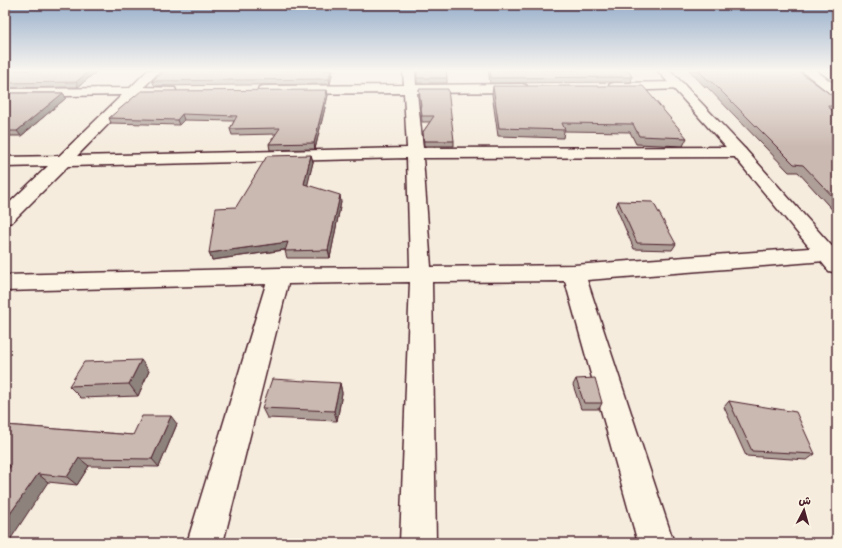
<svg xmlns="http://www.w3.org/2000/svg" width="842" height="548" font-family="'Playpen Sans','Playpen Sans Arabic',sans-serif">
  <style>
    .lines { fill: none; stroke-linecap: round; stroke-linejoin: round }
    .minor-casing { stroke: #4a1f2b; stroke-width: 3 }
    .tertiary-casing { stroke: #4a1f2b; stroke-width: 3 }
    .minor { fill: #fcf5e5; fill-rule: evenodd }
    .tertiary { fill: #fcf5e5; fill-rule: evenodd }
    .wall { fill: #ae9f98; stroke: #4a1f2b }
    .shaded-wall { fill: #8d827c; stroke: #4a1f2b }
    .building { fill: #cab9b1; stroke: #4a1f2b }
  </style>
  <rect width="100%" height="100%" fill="#f5ecde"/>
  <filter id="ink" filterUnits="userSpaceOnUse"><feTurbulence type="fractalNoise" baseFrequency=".025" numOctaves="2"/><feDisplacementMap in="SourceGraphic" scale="8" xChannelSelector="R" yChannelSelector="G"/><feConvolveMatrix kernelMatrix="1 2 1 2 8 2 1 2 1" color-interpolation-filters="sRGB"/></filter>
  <g filter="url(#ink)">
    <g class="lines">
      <defs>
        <g id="minor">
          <polygon points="148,70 161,70 144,87 175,88 176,91 175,94 137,95 77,156 407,148 404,93 264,94 259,93 258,90 259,87 264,86 404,85 403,70 415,70 416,85 522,84 526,85 528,88 526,91 522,92 417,93 423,148 739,147 745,149 747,152 745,155 739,157 423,158 431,267 574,265 837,246 837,260 587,280 674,543 638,543 565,281 432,282 436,543 400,543 410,282 288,284 223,543 187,543 266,284 5,291 5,275 279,268 410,267 407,158 68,166 12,222 5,224 5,207 48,166 5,167 5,157 59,156 122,95 5,97 5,89 130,88"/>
          <polygon points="801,70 815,70 837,86 837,96 832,95"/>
          <polygon points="679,82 683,83 685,86 683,89 614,91 610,90 608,87 610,84 614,83"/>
        </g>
        <polygon id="tertiary" points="657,70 670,70 745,149 837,252 837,273 829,271 733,155"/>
      </defs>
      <use href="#minor" class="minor-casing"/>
      <use href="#tertiary" class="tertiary-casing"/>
      <use href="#minor" class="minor"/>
      <use href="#tertiary" class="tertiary"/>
    </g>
    <g class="wall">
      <polygon points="5,70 98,70 78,87 5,88"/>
      <polygon points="333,70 330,84 155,86 152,81"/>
      <polygon points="417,70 447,78 447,83 417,83"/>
      <polygon points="488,70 628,70 632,77 631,82 490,83"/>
      <polygon points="689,70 797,70 837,99 837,215 798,172 789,172 707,87 705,87"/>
      <polygon points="493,86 687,138 683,146 636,144 630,132 564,131 563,138 498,136 492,94"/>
      <polygon points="419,89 454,141 454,146 424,146 423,132 430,122 422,122"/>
      <polygon points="5,93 63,93 66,98 21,136 5,136"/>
      <polygon points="328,95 315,149 270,150 269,144 276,134 232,135 230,129 234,121 184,120 179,125 111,123 109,118"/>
      <polygon points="311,155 313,162 307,185 341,202 330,258 287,258 285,251 285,250 212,260 209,253 236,207"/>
      <polygon points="618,201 676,244 672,250 634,249 616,207"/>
      <polygon points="149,371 138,396 81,398 69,386"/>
      <polygon points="576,379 602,403 599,409 581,409 573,385"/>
      <polygon points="340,383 342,393 337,421 267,418 262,408"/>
      <polygon points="729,401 815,454 807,460 746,456 724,407"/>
      <polygon points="177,424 159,467 89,466 77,485 48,482 5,472 5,425 133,435"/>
    </g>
    <g class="shaded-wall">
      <polygon points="90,70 98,70 78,87 76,82"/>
      <polygon points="331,70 333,70 330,84 329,79"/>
      <polygon points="327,90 328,95 315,149 314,143"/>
      <polygon points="63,93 66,98 21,136 17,131"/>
      <polygon points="182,114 184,120 179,125 177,120"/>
      <polygon points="311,155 313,162 306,192 304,184"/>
      <polygon points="340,195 341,202 330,258 328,250"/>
      <polygon points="288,242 290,249 212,260 209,253"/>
      <polygon points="141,360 149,371 138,396 129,384"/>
      <polygon points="340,383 342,393 337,421 334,411"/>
      <polygon points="171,416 177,424 159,467 152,459"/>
      <polygon points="79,458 89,466 77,485 67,477"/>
      <polygon points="38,474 48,482 8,543 5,543 5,521"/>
    </g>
    <g class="building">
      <polygon points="5,70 90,70 76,82 5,83"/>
      <polygon points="166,70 331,70 329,79 152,81"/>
      <polygon points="417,70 446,70 447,78 417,78"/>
      <polygon points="490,70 628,70 632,77 491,78"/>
      <polygon points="698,70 797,70 837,99 837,106 827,106 837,114 837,201 803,165 794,164 710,80 708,80"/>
      <polygon points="493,86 643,86 687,138 639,136 633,124 562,123 565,130 499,128"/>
      <polygon points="419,89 448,89 454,141 424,141 423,132 434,116 422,116"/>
      <polygon points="327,90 314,143 269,144 280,128 230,129 237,116 182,114 177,120 109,118 141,91"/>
      <polygon points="5,93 63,93 17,131 5,131"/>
      <polygon points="311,155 304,184 340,195 328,250 285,251 288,242 209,253 216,208 236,207 267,156"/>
      <polygon points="618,201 653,202 676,244 637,243"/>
      <polygon points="141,360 129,384 69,386 84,362"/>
      <polygon points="595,378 602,403 584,403 576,379"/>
      <polygon points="272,379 340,383 334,411 262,408"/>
      <polygon points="729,401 796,412 815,454 752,451"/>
      <polygon points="142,416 171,416 152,459 79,458 67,477 38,474 5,521 5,473 11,466 5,465 5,425 133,435"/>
    </g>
  </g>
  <linearGradient id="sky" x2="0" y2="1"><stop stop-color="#95adca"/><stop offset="0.48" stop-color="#faf6f0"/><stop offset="1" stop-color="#faf6f0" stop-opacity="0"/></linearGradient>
  <rect width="842" height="147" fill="url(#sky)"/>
  <rect width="842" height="548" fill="none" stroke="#fcf5e5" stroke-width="20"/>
  <rect x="10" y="10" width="822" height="528" fill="none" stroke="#4a1f2b" stroke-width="1.5" filter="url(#ink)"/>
  <g transform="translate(804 510) rotate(6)" stroke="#fcf5e5" stroke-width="3" paint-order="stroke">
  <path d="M0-3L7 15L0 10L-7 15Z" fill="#4a1f2b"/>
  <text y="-6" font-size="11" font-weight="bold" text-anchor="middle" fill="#4a1f2b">ش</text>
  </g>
</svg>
